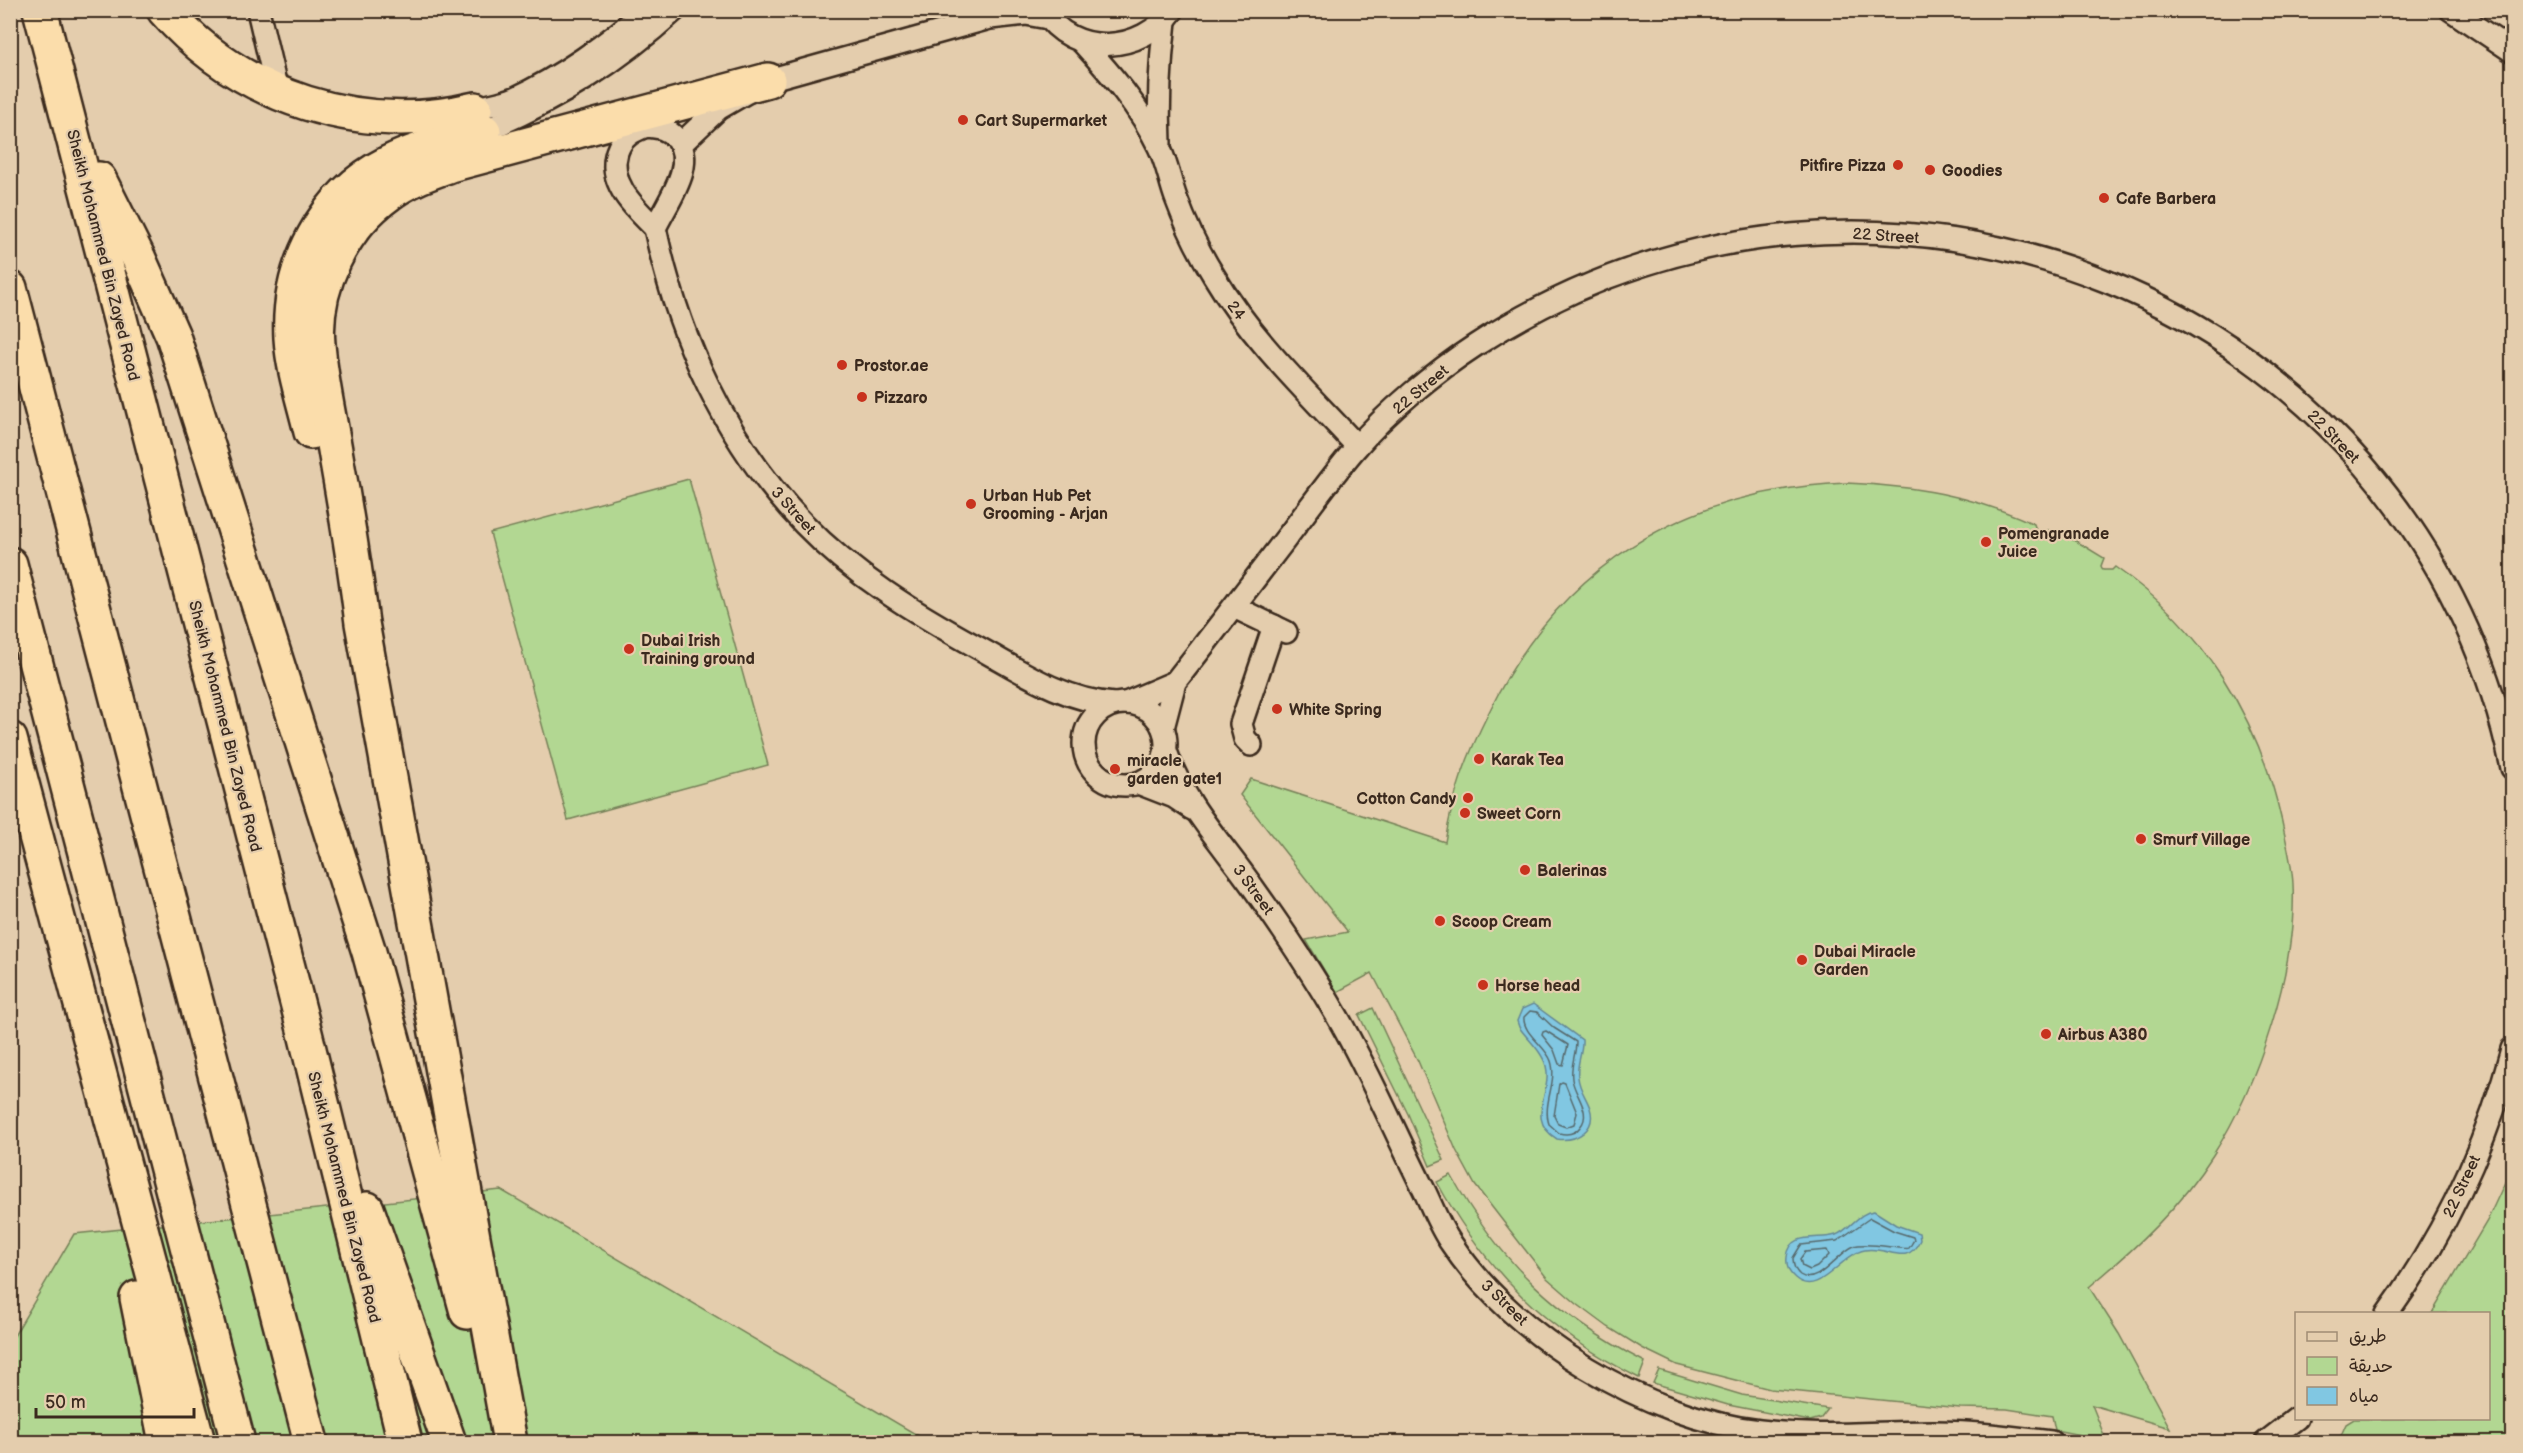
<svg xmlns="http://www.w3.org/2000/svg" width="2523" height="1453" font-family="'Balsamiq Sans','Playpen Sans Arabic',sans-serif">
  <style>
    .green { fill: #b2d792; stroke: #768058; stroke-width: 1.5 }
    .water { fill: #81c7e2; stroke: #658894; stroke-width: 1.5 }
    .lines { fill: none; stroke-linecap: round; stroke-linejoin: round }
    .shore { stroke: #57696c; stroke-width: 1.5 }
    .minor-casing { stroke: #3b2a1e; stroke-width: 26 }
    .motorway-casing { stroke: #3b2a1e; stroke-width: 38 }
    .minor { stroke: #e4cdad; stroke-width: 21 }
    .motorway { stroke: #fbddab; stroke-width: 33 }
    .poi-dot { fill: #c8321e; stroke: #e4cdad; stroke-width: 2 }
    .labels { text-anchor: middle; stroke-width: 4.5; stroke-linejoin: round; paint-order: stroke }
    .poi-label { font-size: 16px; font-weight: bold; fill: #3b2a1e; stroke: #e4cdad; text-anchor: start }
    .street-label { font-size: 16px; fill: #3b2a1e; stroke: #e4cdad }
  </style>
  <rect width="100%" height="100%" fill="#e4cdad"/>
  <filter id="ink" filterUnits="userSpaceOnUse"><feTurbulence type="fractalNoise" baseFrequency=".0167" numOctaves="2"/><feDisplacementMap in="SourceGraphic" scale="12" xChannelSelector="R" yChannelSelector="G"/><feConvolveMatrix kernelMatrix="1 2 1 2 8 2 1 2 1" color-interpolation-filters="sRGB"/></filter>
  <g filter="url(#ink)">
    <g class="green">
      <polygon points="689,479 768,765 568,820 490,533"/>
      <path d="M1846 483C1915 486 1971 495 2034 524L2037 533H2045L2048 530 2076 541 2104 558 2101 566 2103 570H2112L2115 567C2203 627 2259 718 2282 822 2286 842 2292 863 2293 884 2297 969 2258 1085 2213 1155 2180 1207 2136 1248 2089 1287L2119 1334 2170 1428 2092 1405 2106 1440 2055 1430 2052 1416 2007 1409 1960 1408 1770 1389 1677 1365 1642 1348 1608 1327 1577 1304 1547 1278 1475 1185 1456 1150 1418 1061 1372 973 1337 992 1306 940 1348 932 1240 795 1251 779 1445 842C1453 793 1466 758 1488 714 1559 566 1684 490 1846 483Z"/>
      <polygon points="1373,1008 1444,1160 1430,1166 1408,1114 1359,1015"/>
      <polygon points="2512,1167 2512,1442 2338,1442 2346,1424 2354,1419 2488,1418 2488,1314 2432,1313 2487,1221"/>
      <path d="M1451 1175C1499 1261 1557 1317 1645 1362L1639 1378C1548 1332 1486 1272 1437 1182Z"/>
      <polygon points="501,1190 929,1442 11,1442 11,1341 74,1234"/>
      <polygon points="1659,1370 1742,1395 1828,1409 1821,1418 1810,1421 1728,1405 1653,1383"/>
    </g>
    <g class="water">
      <path d="M1533 1004 1582 1040C1583 1053 1576 1064 1578 1077 1579 1089 1586 1097 1590 1108 1597 1130 1576 1142 1557 1139 1524 1119 1553 1093 1546 1066 1542 1051 1527 1039 1519 1027L1517 1021 1522 1009Z"/>
      <path d="M1874 1211 1896 1225 1919 1233 1920 1240C1907 1268 1889 1246 1865 1250 1840 1254 1819 1299 1795 1278 1789 1273 1786 1265 1787 1257 1790 1230 1819 1241 1836 1235 1850 1230 1858 1212 1874 1211Z"/>
    </g>
    <g class="lines">
      <g class="shore">
        <path d="M1530 1011 1537 1012 1554 1028 1576 1042C1576 1055 1570 1066 1572 1079 1574 1095 1593 1112 1580 1127 1575 1134 1567 1135 1559 1133L1549 1124C1542 1103 1558 1082 1551 1061 1546 1046 1522 1033 1524 1017Z"/>
        <polygon points="1543,1032 1546,1031 1568,1045 1563,1065 1559,1064 1554,1050 1542,1035"/>
        <polygon points="1562,1082 1565,1083 1577,1113 1574,1124 1566,1127 1558,1124 1554,1116 1559,1084"/>
        <path d="M1870 1218 1894 1231 1913 1237 1914 1240C1913 1241 1910 1247 1909 1248 1905 1251 1868 1241 1854 1246 1838 1252 1818 1287 1800 1275 1795 1271 1793 1265 1793 1258L1801 1245 1837 1241Z"/>
        <polygon points="1827,1250 1829,1255 1817,1267 1810,1270 1802,1266 1800,1259 1805,1252"/>
      </g>
      <defs>
        <g id="minor">
          <polyline points="258,10 277,91"/>
          <path d="M1043 10C1073 59 1142 53 1173 10"/>
          <polyline points="2451,10 2512,51"/>
          <path d="M1081 41C1110 73 1140 107 1159 147 1167 163 1170 182 1176 198 1186 225 1199 252 1214 276 1252 340 1307 392 1357 446"/>
          <path d="M475 109C488 105 503 103 515 98 557 79 611 42 645 10"/>
          <path d="M647 126C659 127 668 129 676 138 698 164 667 202 655 228 635 208 607 183 617 152 622 137 632 131 647 126Z"/>
          <path d="M484 131C557 100 616 64 675 10"/>
          <polyline points="681,144 718,109 768,80 990,18 1026,14 1048,18"/>
          <path d="M1160 144C1158 103 1160 63 1165 21"/>
          <path d="M655 228C678 337 725 442 804 524 853 575 915 613 977 647 1021 671 1062 700 1114 704"/>
          <polyline points="1234,607 1286,632"/>
          <polyline points="1126,703 1175,682"/>
          <circle cx="1125" cy="744" r="41"/>
          <path d="M1163 728 1175 682C1212 635 1248 588 1284 541 1308 510 1330 478 1355 449 1386 412 1436 371 1476 345 1878 84 2412 296 2512 768"/>
          <polyline points="1251,745 1245,739 1241,724 1274,626"/>
          <path d="M1166 751C1183 803 1221 842 1252 886 1282 928 1311 971 1337 1016 1369 1071 1394 1130 1423 1188 1432 1206 1439 1226 1451 1243 1514 1338 1647 1418 1760 1431 1818 1438 1876 1432 1934 1432 1973 1432 2012 1437 2051 1442"/>
          <polyline points="1138,783 1174,797 1192,809"/>
          <path d="M2387 1314C2445 1234 2487 1144 2512 1049"/>
          <polyline points="2266,1442 2297,1418"/>
        </g>
        <g id="motorway">
          <polyline points="40,10 305,1033 405,1442"/>
          <path d="M164 10C242 99 362 136 475 109"/>
          <polyline points="99,179 139,259 173,336 369,952 467,1312"/>
          <polyline points="10,288 311,1442"/>
          <path d="M311 432C304 402 293 370 291 338 287 267 323 196 388 163 417 148 452 141 484 131"/>
          <polyline points="10,564 238,1442"/>
          <polyline points="10,739 198,1442"/>
          <polyline points="367,1209 449,1442"/>
          <polyline points="137,1298 166,1442"/>
          <path d="M510 1442 362 623C355 567 346 512 336 456 330 419 321 382 318 344 313 287 343 227 389 194 407 180 429 173 450 165L768 80"/>
        </g>
      </defs>
      <use href="#minor" class="minor-casing"/>
      <use href="#motorway" class="motorway-casing"/>
      <use href="#minor" class="minor"/>
      <use href="#motorway" class="motorway"/>
    </g>
  </g>
  <g class="poi-dot">
    <circle cx="963" cy="120" r="6"/>
    <circle cx="1898" cy="165" r="6"/>
    <circle cx="1930" cy="170" r="6"/>
    <circle cx="2104" cy="198" r="6"/>
    <circle cx="842" cy="365" r="6"/>
    <circle cx="862" cy="397" r="6"/>
    <circle cx="971" cy="504" r="6"/>
    <circle cx="1986" cy="542" r="6"/>
    <circle cx="629" cy="649" r="6"/>
    <circle cx="1277" cy="709" r="6"/>
    <circle cx="1479" cy="759" r="6"/>
    <circle cx="1115" cy="769" r="6"/>
    <circle cx="1468" cy="798" r="6"/>
    <circle cx="1465" cy="813" r="6"/>
    <circle cx="2141" cy="839" r="6"/>
    <circle cx="1525" cy="870" r="6"/>
    <circle cx="1440" cy="921" r="6"/>
    <circle cx="1802" cy="960" r="6"/>
    <circle cx="1483" cy="985" r="6"/>
    <circle cx="2046" cy="1034" r="6"/>
  </g>
  <g class="labels">
    <g class="poi-label">
      <text x="975" y="126">Cart Supermarket</text>
      <text x="1886" y="171" text-anchor="end">Pitfire Pizza</text>
      <text x="1942" y="176">Goodies</text>
      <text x="2116" y="204">Cafe Barbera</text>
      <text x="854" y="371">Prostor.ae</text>
      <text x="874" y="403">Pizzaro</text>
      <text x="983" y="501">Urban Hub Pet<tspan x="983" dy="18">Grooming - Arjan</tspan></text>
      <text x="1998" y="539">Pomengranade<tspan x="1998" dy="18">Juice</tspan></text>
      <text x="641" y="646">Dubai Irish<tspan x="641" dy="18">Training ground</tspan></text>
      <text x="1289" y="715">White Spring</text>
      <text x="1491" y="765">Karak Tea</text>
      <text x="1127" y="766">miracle<tspan x="1127" dy="18">garden gate1</tspan></text>
      <text x="1456" y="804" text-anchor="end">Cotton Candy</text>
      <text x="1477" y="819">Sweet Corn</text>
      <text x="2153" y="845">Smurf Village</text>
      <text x="1537" y="876">Balerinas</text>
      <text x="1452" y="927">Scoop Cream</text>
      <text x="1814" y="957">Dubai Miracle<tspan x="1814" dy="18">Garden</tspan></text>
      <text x="1495" y="991">Horse head</text>
      <text x="2058" y="1040">Airbus A380</text>
    </g>
    <g class="street-label">
      <text transform="translate(1886 235) rotate(4)" y="6">22 Street</text>
      <text transform="translate(104 255) rotate(76)" y="6">Sheikh Mohammed Bin Zayed Road</text>
      <text transform="translate(1237 310) rotate(54)" y="6">24</text>
      <text transform="translate(1420 389) rotate(-40)" y="6">22 Street</text>
      <text transform="translate(2334 436) rotate(46)" y="6">22 Street</text>
      <text transform="translate(794 510) rotate(48)" y="6">3 Street</text>
      <text transform="translate(226 726) rotate(76)" y="6">Sheikh Mohammed Bin Zayed Road</text>
      <text transform="translate(1254 889) rotate(54)" y="6">3 Street</text>
      <text transform="translate(2461 1186) rotate(-65)" y="6">22 Street</text>
      <text transform="translate(345 1197) rotate(76)" y="6">Sheikh Mohammed Bin Zayed Road</text>
      <text transform="translate(1505 1302) rotate(44)" y="6">3 Street</text>
    </g>
  </g>
  <rect width="2523" height="1453" fill="none" stroke="#e4cdad" stroke-width="36"/>
  <rect x="18" y="18" width="2487" height="1417" fill="none" stroke="#3b2a1e" stroke-width="2" filter="url(#ink)"/>
  <rect x="2295" y="1312" width="195" height="108" fill="#e4cdad" stroke="#a08c74" stroke-width="1.5"/>
  <rect x="2307" y="1332" width="30" height="9" fill="#e4cdad" stroke="#a08c74" stroke-width="1.5"/>
  <text x="2349" y="1342" font-size="18" fill="#3b2a1e">طريق</text>
  <rect x="2307" y="1357" width="30" height="18" fill="#b2d792" stroke="#a08c74" stroke-width="1.5"/>
  <text x="2349" y="1372" font-size="18" fill="#3b2a1e">حديقة</text>
  <rect x="2307" y="1387" width="30" height="18" fill="#81c7e2" stroke="#a08c74" stroke-width="1.5"/>
  <text x="2349" y="1402" font-size="18" fill="#3b2a1e">مياه</text>
  <path d="M36 1408v9h158v-9" fill="none" stroke="#3b2a1e" stroke-width="3"/>
  <text x="45" y="1408" font-size="18" fill="#3b2a1e" stroke="#e4cdad" stroke-width="4.5" paint-order="stroke">50 m</text>
</svg>
